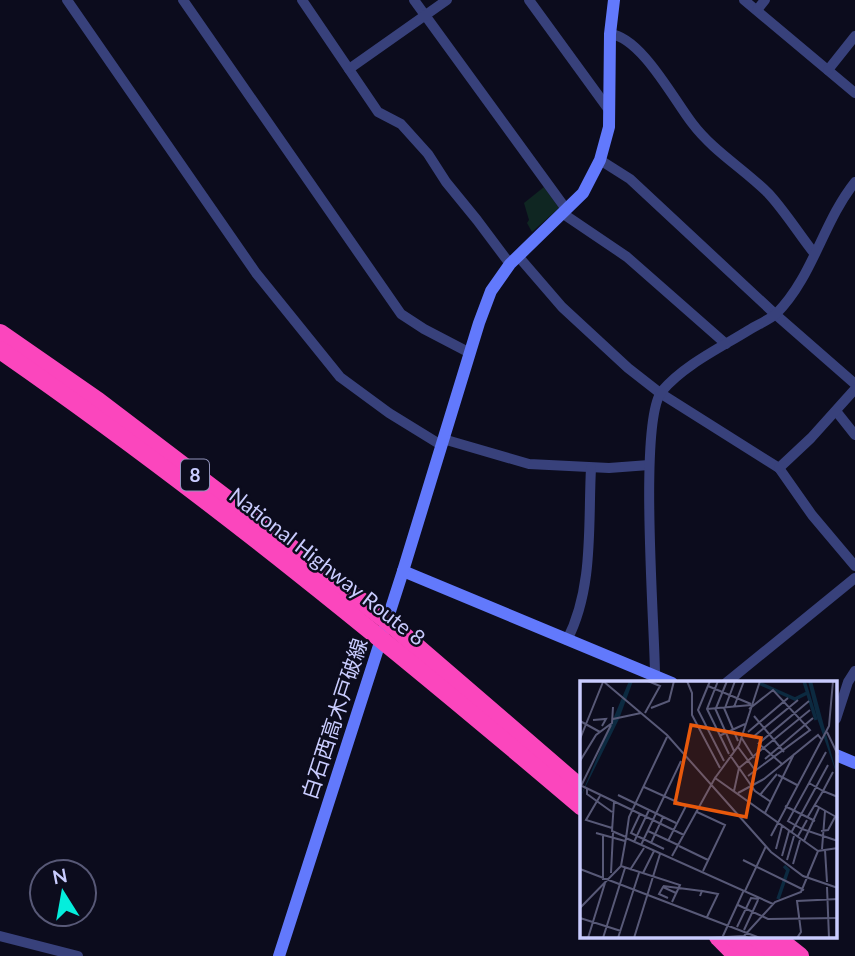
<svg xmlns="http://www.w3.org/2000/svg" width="855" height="956" font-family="Lato,'Noto Sans JP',sans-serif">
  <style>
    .green { fill: #0f2622 }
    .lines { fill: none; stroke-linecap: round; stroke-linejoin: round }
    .street { stroke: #38417b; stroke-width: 10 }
    .secondary { stroke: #6279fc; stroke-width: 12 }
    .highway { stroke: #fb46bd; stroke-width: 18 }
    .labels { text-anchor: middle; stroke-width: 5; stroke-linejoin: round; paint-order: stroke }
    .shield { fill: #0c0c1d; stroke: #9092ba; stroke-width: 2 }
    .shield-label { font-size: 19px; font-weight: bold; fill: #c9ccfe }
    .street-label { font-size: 21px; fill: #c9ccfe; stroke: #0c0c1d }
    .inset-river { fill: none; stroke: #0c2a40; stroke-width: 3.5 }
    .inset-road { fill: none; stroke: #585977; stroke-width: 2 }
    .view { fill: #e8590c; fill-opacity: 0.15; stroke: #e8590c; stroke-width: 3.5 }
    .inset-edge { fill: none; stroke: #c9ccfe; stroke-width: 3.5 }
  </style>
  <rect width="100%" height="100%" fill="#0c0c1d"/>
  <polygon class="green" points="544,187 559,208 532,232 527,223 529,220 524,203"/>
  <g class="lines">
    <g class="street">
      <polyline points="67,0 256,273 340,377 389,413 441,445"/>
      <polyline points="183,0 401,314 424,329 470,353"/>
      <polyline points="302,0 378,112 401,124 428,154 446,182 477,220 510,264"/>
      <polyline points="414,0 566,209"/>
      <polyline points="529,0 609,110"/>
      <polyline points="744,0 855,93"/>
      <polyline points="757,10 765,0"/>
      <path d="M610 34C641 37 674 100 692 123 713 151 744 169 768 193 784 210 799 234 814 253"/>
      <polyline points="349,69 447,0"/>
      <polyline points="828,70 855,36"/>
      <polyline points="600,160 630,179 775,314 855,384"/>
      <polyline points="562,213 627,257 726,344"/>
      <polyline points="518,256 562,307 628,368 660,393 779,468 812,515 855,566"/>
      <polyline points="836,411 855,435"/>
      <polyline points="443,439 529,464 609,468 649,465"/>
      <polyline points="779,468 811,438 855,389"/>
      <path d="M567 640C594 588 588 524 591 468"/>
      <path d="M655 676C655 628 638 420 662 391 684 365 720 348 749 330 757 325 769 320 776 314 813 277 823 222 855 182"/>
      <polyline points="726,683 855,578"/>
      <polyline points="836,719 848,682 855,671"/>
      <polyline points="0,936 78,956"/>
    </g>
    <g class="secondary">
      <polyline points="403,571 672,683"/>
      <polyline points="836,755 855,763"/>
      <polyline points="279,956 403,571 479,323 491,291 510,264 583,193 600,160 609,127 610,34 614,0"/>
    </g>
    <g class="highway">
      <polyline points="0,333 98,401 386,620 582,789"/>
      <path d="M0 350C203 491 394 647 582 807"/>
      <polyline points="718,937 737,956"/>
      <polyline points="733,937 756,956"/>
      <polyline points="756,937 779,956"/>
      <polyline points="776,937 800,956"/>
    </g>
  </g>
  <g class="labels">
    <rect class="shield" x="181" y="459.5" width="28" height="31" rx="5"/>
    <g class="shield-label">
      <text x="195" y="482">8</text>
    </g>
    <g class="street-label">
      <text transform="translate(327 567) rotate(38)" y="7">National Highway Route 8</text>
      <text transform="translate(335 719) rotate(-72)" y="7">白石西高木戸破線</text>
    </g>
  </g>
  <g transform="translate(580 681)">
    <rect width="257" height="257" fill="#0c0c1d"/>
    <path d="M49 0H53L39 38 0 117ZM228 0H232L257 94 237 37Z" fill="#0c2a40"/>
    <path class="inset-river" d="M224 0 236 39M179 2 215 18 227 12M198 218 208 189 204 185"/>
    <path class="inset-road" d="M23 0 87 54 191 171 223 195 258 207M107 0 112 12V34L140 87M130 0 118 29 144 80M138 0 127 28 149 73M128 5 171 23M154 26 164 0M71 27 89 20 94 0M135 27 154 70M136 27 147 0M144 27 158 60M145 27 155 0M127 28 171 24M65 32 80 5 68 0M174 35 204 71M33 38 61 32M13 39 26 38 22 45M0 40 20 51M168 51 208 17M247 51 258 74M139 55 165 43M161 56 174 77M173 56 218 19M0 58 23 1M178 62 202 83M178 63 229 20M158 66 175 89M150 74 175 110 191 121M185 78 233 37M0 80 16 54 32 42 33 26M159 87 230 29M253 91 243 110 258 116M198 94 217 104M168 95 230 49 193 9 169 28M135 97 159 64 180 0M229 102 246 71M0 104 104 154M1 105 31 44M64 106 106 125 88 160M7 108V113L32 131M154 110 159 87M158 112 184 98 238 54 242 59M38 114 96 142M180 114 197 93M20 115 6 139 32 147M34 121 32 150 46 156M235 124 258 137M205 125 235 140M117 131 145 144 123 190M185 132 214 73M60 133 51 152 84 168M227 139 222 148 258 160M68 150 98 164M241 150 248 149 255 136M16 152 45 160M211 152 248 84M23 153V199M191 155 249 45 253 0M218 155 222 148 208 140 229 102 243 110 227 137M46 157 49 136 87 56M224 160 239 127M54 161 69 129M71 162 83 136M61 164 101 80M99 165 128 179M196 168 202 145M242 168 245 130M245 169 247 201M92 175 135 97 238 170M202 175 209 150M163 179 224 209M207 179 214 155M213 183 220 159M41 185 100 204 92 221M0 188 180 257M50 189 64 167M31 192 33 152M63 192 74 170M83 205 122 210M247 206 249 257M165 210 186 165M120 215 122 210 138 213 127 236M88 217 79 213 83 206 96 212M158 224 188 238 258 237M0 227 41 185 46 157 193 223M0 237 41 250M157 246 171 217 179 218M164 249 178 219M8 257 25 202M23 257 45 187M38 257 59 192M54 257 80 173M128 257 164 255M142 257 164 209M168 257 164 255 195 221 221 211 238 170 258 167M217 257 221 251 217 220 258 218"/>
    <path class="view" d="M111 44 181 57 166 136 95 122Z"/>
    <rect width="257" height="257" class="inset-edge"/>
  </g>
  <g transform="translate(63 893) rotate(349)"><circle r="33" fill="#0c0c1d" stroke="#585977" stroke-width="2"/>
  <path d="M0-5L12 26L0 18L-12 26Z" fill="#05eedc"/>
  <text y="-10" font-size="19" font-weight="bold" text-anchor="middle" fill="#c9ccfe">N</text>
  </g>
</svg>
